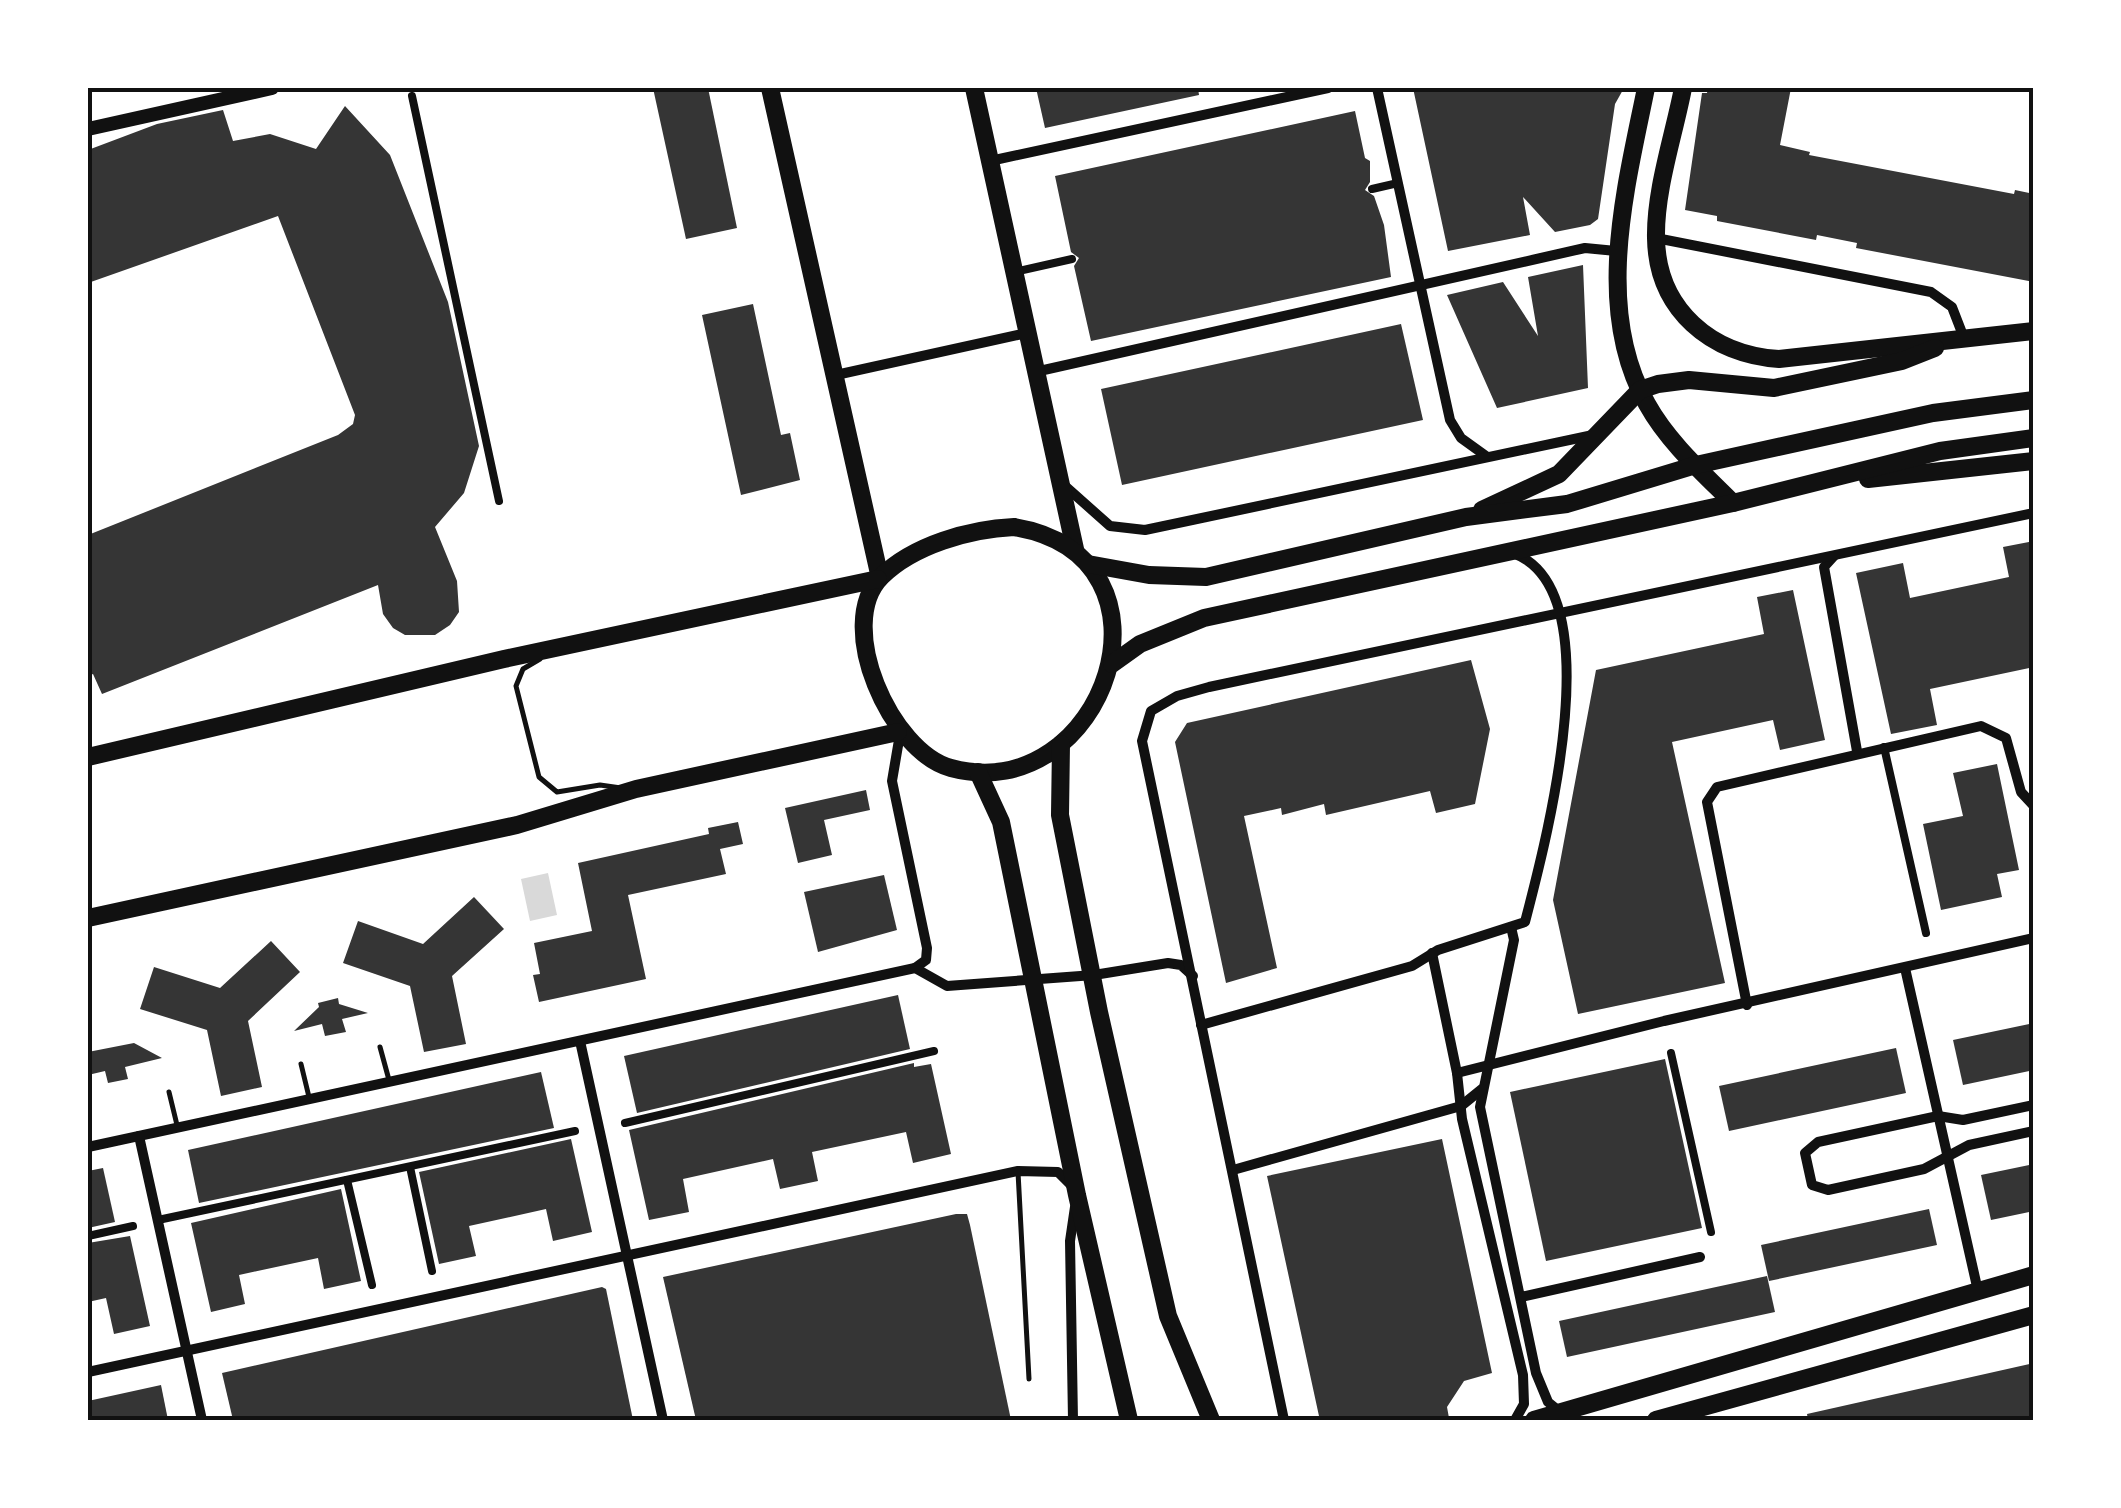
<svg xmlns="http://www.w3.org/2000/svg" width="2121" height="1508" font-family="'DejaVu Sans',sans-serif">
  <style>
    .water { fill: #d9d9d9 }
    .building { fill: #353535 }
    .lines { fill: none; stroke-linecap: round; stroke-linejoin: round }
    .service { stroke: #111; stroke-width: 5 }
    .pedestrian { stroke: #111; stroke-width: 8 }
    .minor { stroke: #111; stroke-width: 10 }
    .tertiary { stroke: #111; stroke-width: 14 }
    .primary { stroke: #111; stroke-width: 18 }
    .neatline { fill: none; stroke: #111; stroke-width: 4 }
  </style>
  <rect width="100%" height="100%" fill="#fff"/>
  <polygon class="water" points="548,873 557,915 530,921 521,879"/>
  <g class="building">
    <polygon points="653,88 708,88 737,228 686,239"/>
    <polygon points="1036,88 1198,88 1199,95 1045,128"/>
    <polygon points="1413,88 1624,88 1615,104 1598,219 1590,225 1555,232 1523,197 1530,235 1448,251"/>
    <polygon points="1708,88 1791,88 1780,145 1810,152 1809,155 2014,194 2015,190 2034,194 2034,282 1856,248 1857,243 1817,235 1816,240 1717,221 1717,216 1685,210 1702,93 1707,93"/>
    <polygon points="345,106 390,155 448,302 479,446 464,493 435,527 457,581 459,612 450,625 435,635 405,635 393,628 383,614 378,585 102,694 93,674 88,676 88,535 338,435 353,424 355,415 278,216 88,283 88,150 157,124 223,110 233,141 270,134 316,149"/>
    <polygon points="1355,111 1365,158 1370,161 1370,182 1365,190 1374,196 1384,225 1391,277 1091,341 1074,266 1079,258 1071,252 1055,176"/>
    <polygon points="1583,265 1588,388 1497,408 1447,295 1503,282 1538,336 1528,277"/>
    <polygon points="753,304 781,435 790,433 800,480 741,495 702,315"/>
    <polygon points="1401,324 1423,420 1122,485 1101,389"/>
    <polygon points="2034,541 2034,667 1930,689 1937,725 1891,734 1856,573 1903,563 1910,598 2009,577 2003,547"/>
    <polygon points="1793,590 1825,740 1780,750 1773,720 1672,742 1725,983 1578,1014 1553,900 1596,670 1764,634 1757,597"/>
    <polygon points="1471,660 1490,729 1475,804 1436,813 1430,791 1326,815 1324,804 1282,815 1281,808 1244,816 1277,968 1226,983 1175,742 1187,723"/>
    <polygon points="1997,764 2019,870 1997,874 2002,897 1941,910 1923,824 1963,816 1953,773"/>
    <polygon points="866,790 870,810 824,820 832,855 798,863 785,808"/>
    <polygon points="738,822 743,844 720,849 726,874 628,895 646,979 539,1002 533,975 540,974 534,943 592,931 578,863 709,834 708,828"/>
    <polygon points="884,875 897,930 818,952 804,892"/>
    <polygon points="474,897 504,929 452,976 466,1044 424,1052 410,986 343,963 358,921 423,944"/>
    <polygon points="271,941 300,972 248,1021 262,1087 221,1096 207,1030 140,1009 154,967 220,988"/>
    <polygon points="898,995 910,1049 637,1113 624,1056"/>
    <polygon points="338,998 339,1004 368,1013 342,1019 346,1032 325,1036 322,1024 294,1031 319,1007 318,1003"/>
    <polygon points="2034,1023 2034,1070 1963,1085 1953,1040"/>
    <polygon points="134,1043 162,1058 125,1067 128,1079 108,1083 105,1071 88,1075 88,1052"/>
    <polygon points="1896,1048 1906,1093 1729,1131 1719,1086"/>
    <polygon points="1665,1059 1702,1228 1546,1261 1510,1092"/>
    <polygon points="914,1063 914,1067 931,1064 951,1154 913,1163 906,1132 812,1152 818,1181 780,1189 773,1159 683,1179 689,1212 649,1220 629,1130"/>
    <polygon points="541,1072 554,1128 199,1203 188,1150"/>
    <polygon points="571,1139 592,1232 553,1241 546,1209 469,1226 476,1256 439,1264 419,1172"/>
    <polygon points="1442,1139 1492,1373 1464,1381 1447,1407 1449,1418 1327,1420 1319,1416 1267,1176"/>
    <polygon points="2034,1164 2034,1211 1991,1220 1981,1175"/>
    <polygon points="103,1168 115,1222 88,1228 88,1171"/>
    <polygon points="341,1189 361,1281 324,1289 318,1258 239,1275 245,1304 211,1312 191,1223"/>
    <polygon points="1929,1209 1937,1245 1769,1281 1761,1245"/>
    <polygon points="956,1214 967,1214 970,1225 1011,1420 696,1420 663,1277"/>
    <polygon points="130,1236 150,1326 114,1334 106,1298 88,1302 88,1243"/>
    <polygon points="1767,1276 1775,1312 1567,1357 1559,1321"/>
    <polygon points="602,1287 606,1289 633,1420 233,1420 222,1373"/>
    <polygon points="2034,1363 2034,1420 1808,1420 1807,1414"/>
    <polygon points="161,1385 168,1420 88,1420 88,1401"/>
  </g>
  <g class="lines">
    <g class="service">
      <polyline points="540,659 523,669 516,686 539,777 557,792 600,785 621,788"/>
      <polyline points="380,1047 389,1080"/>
      <polyline points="301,1064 309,1097"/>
      <polyline points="169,1092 177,1125"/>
      <polyline points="1018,1172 1029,1379"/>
    </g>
    <g class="pedestrian">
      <polyline points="412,96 499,501"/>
      <polyline points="1372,189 1398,183"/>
      <polyline points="1014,272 1072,259"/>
      <polyline points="1884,747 1926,933"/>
      <polyline points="1671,1053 1711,1232"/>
      <polyline points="625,1123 934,1051"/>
      <polyline points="410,1167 432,1271"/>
      <polyline points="347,1180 372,1285"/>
      <polyline points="158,1220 575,1131"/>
      <polyline points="88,1236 133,1226"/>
    </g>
    <g class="minor">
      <polyline points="1377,88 1450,420 1461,438 1486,456"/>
      <polyline points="990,161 1328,88"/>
      <polyline points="1656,238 1931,292 1952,307 1964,338"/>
      <polyline points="1035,372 1585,248 1616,251"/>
      <polyline points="836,375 1027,333"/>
      <polyline points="1065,486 1110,526 1145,530 1593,435"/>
      <polyline points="1834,556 1824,567 1857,751"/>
      <polyline points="900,734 892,781 927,948 926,960 915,968"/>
      <polyline points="1511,927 1514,940 1480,1107 1536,1373 1548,1402 1570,1420"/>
      <polyline points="1432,953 1457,1073 1462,1119 1523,1375 1524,1404 1515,1420"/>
      <polyline points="1905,968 1978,1291"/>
      <polyline points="1747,1005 1707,802 1717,787 1981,726 2006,738 2021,792 2034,806"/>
      <path d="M1201 1025 1412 966 1438 950 1525 922C1545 845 1614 590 1513 553"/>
      <polyline points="580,1041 663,1420"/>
      <polyline points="1457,1073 1664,1021 2034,938"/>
      <polyline points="2034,1105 1963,1120 1938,1116 1818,1142 1805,1153 1812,1185 1828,1190 1924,1169 1969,1145 2034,1131"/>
      <polyline points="139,1136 202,1420"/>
      <polyline points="88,1147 915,968 947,986 1094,975 1168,963 1181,965 1193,976"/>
      <polyline points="1233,1170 1461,1106 1482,1089"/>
      <polyline points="1521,1297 1700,1257"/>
      <polyline points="88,1372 1018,1171 1058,1172 1072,1186"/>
      <polyline points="1073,1420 1070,1241 1075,1207"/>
      <polyline points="1284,1420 1142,741 1151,711 1177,696 1209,687 2034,513"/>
    </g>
    <polyline class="tertiary" points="88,129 272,88"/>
    <g class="primary">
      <polyline points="770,88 880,578"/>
      <polyline points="974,88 1075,549"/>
      <path d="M1646 88C1626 187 1593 309 1647 404 1668 442 1703 473 1733 503"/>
      <path d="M1683 88C1674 135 1655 190 1656 238 1657 310 1712 355 1779 359L2034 331"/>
      <polyline points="1868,479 2034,461"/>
      <polyline points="1482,510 1559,474 1640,390 1658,384 1689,380 1774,388 1902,361 1935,348"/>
      <path d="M1014 527C1191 556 1105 809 951 768 891 752 834 625 881 577 913 545 970 529 1014 527Z"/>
      <polyline points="1088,564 1149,575 1206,577 1466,517 1567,504 1696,465 1933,413 2034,400"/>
      <polyline points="1112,664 1140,644 1204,618 1733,503 1940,451 2034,438"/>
      <polyline points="1061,744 1060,815 1099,1012 1168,1316 1211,1420"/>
      <polyline points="88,757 504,659 878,579"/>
      <polyline points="978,772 1001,822 1077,1195 1129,1420"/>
      <polyline points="88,918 517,825 636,789 898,732"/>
      <polyline points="1534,1420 2034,1275"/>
      <polyline points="1656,1420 2034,1315"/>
    </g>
  </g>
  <rect width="2121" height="1508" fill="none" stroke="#ffffff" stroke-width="180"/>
  <rect x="90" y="90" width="1941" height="1328" class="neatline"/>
</svg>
